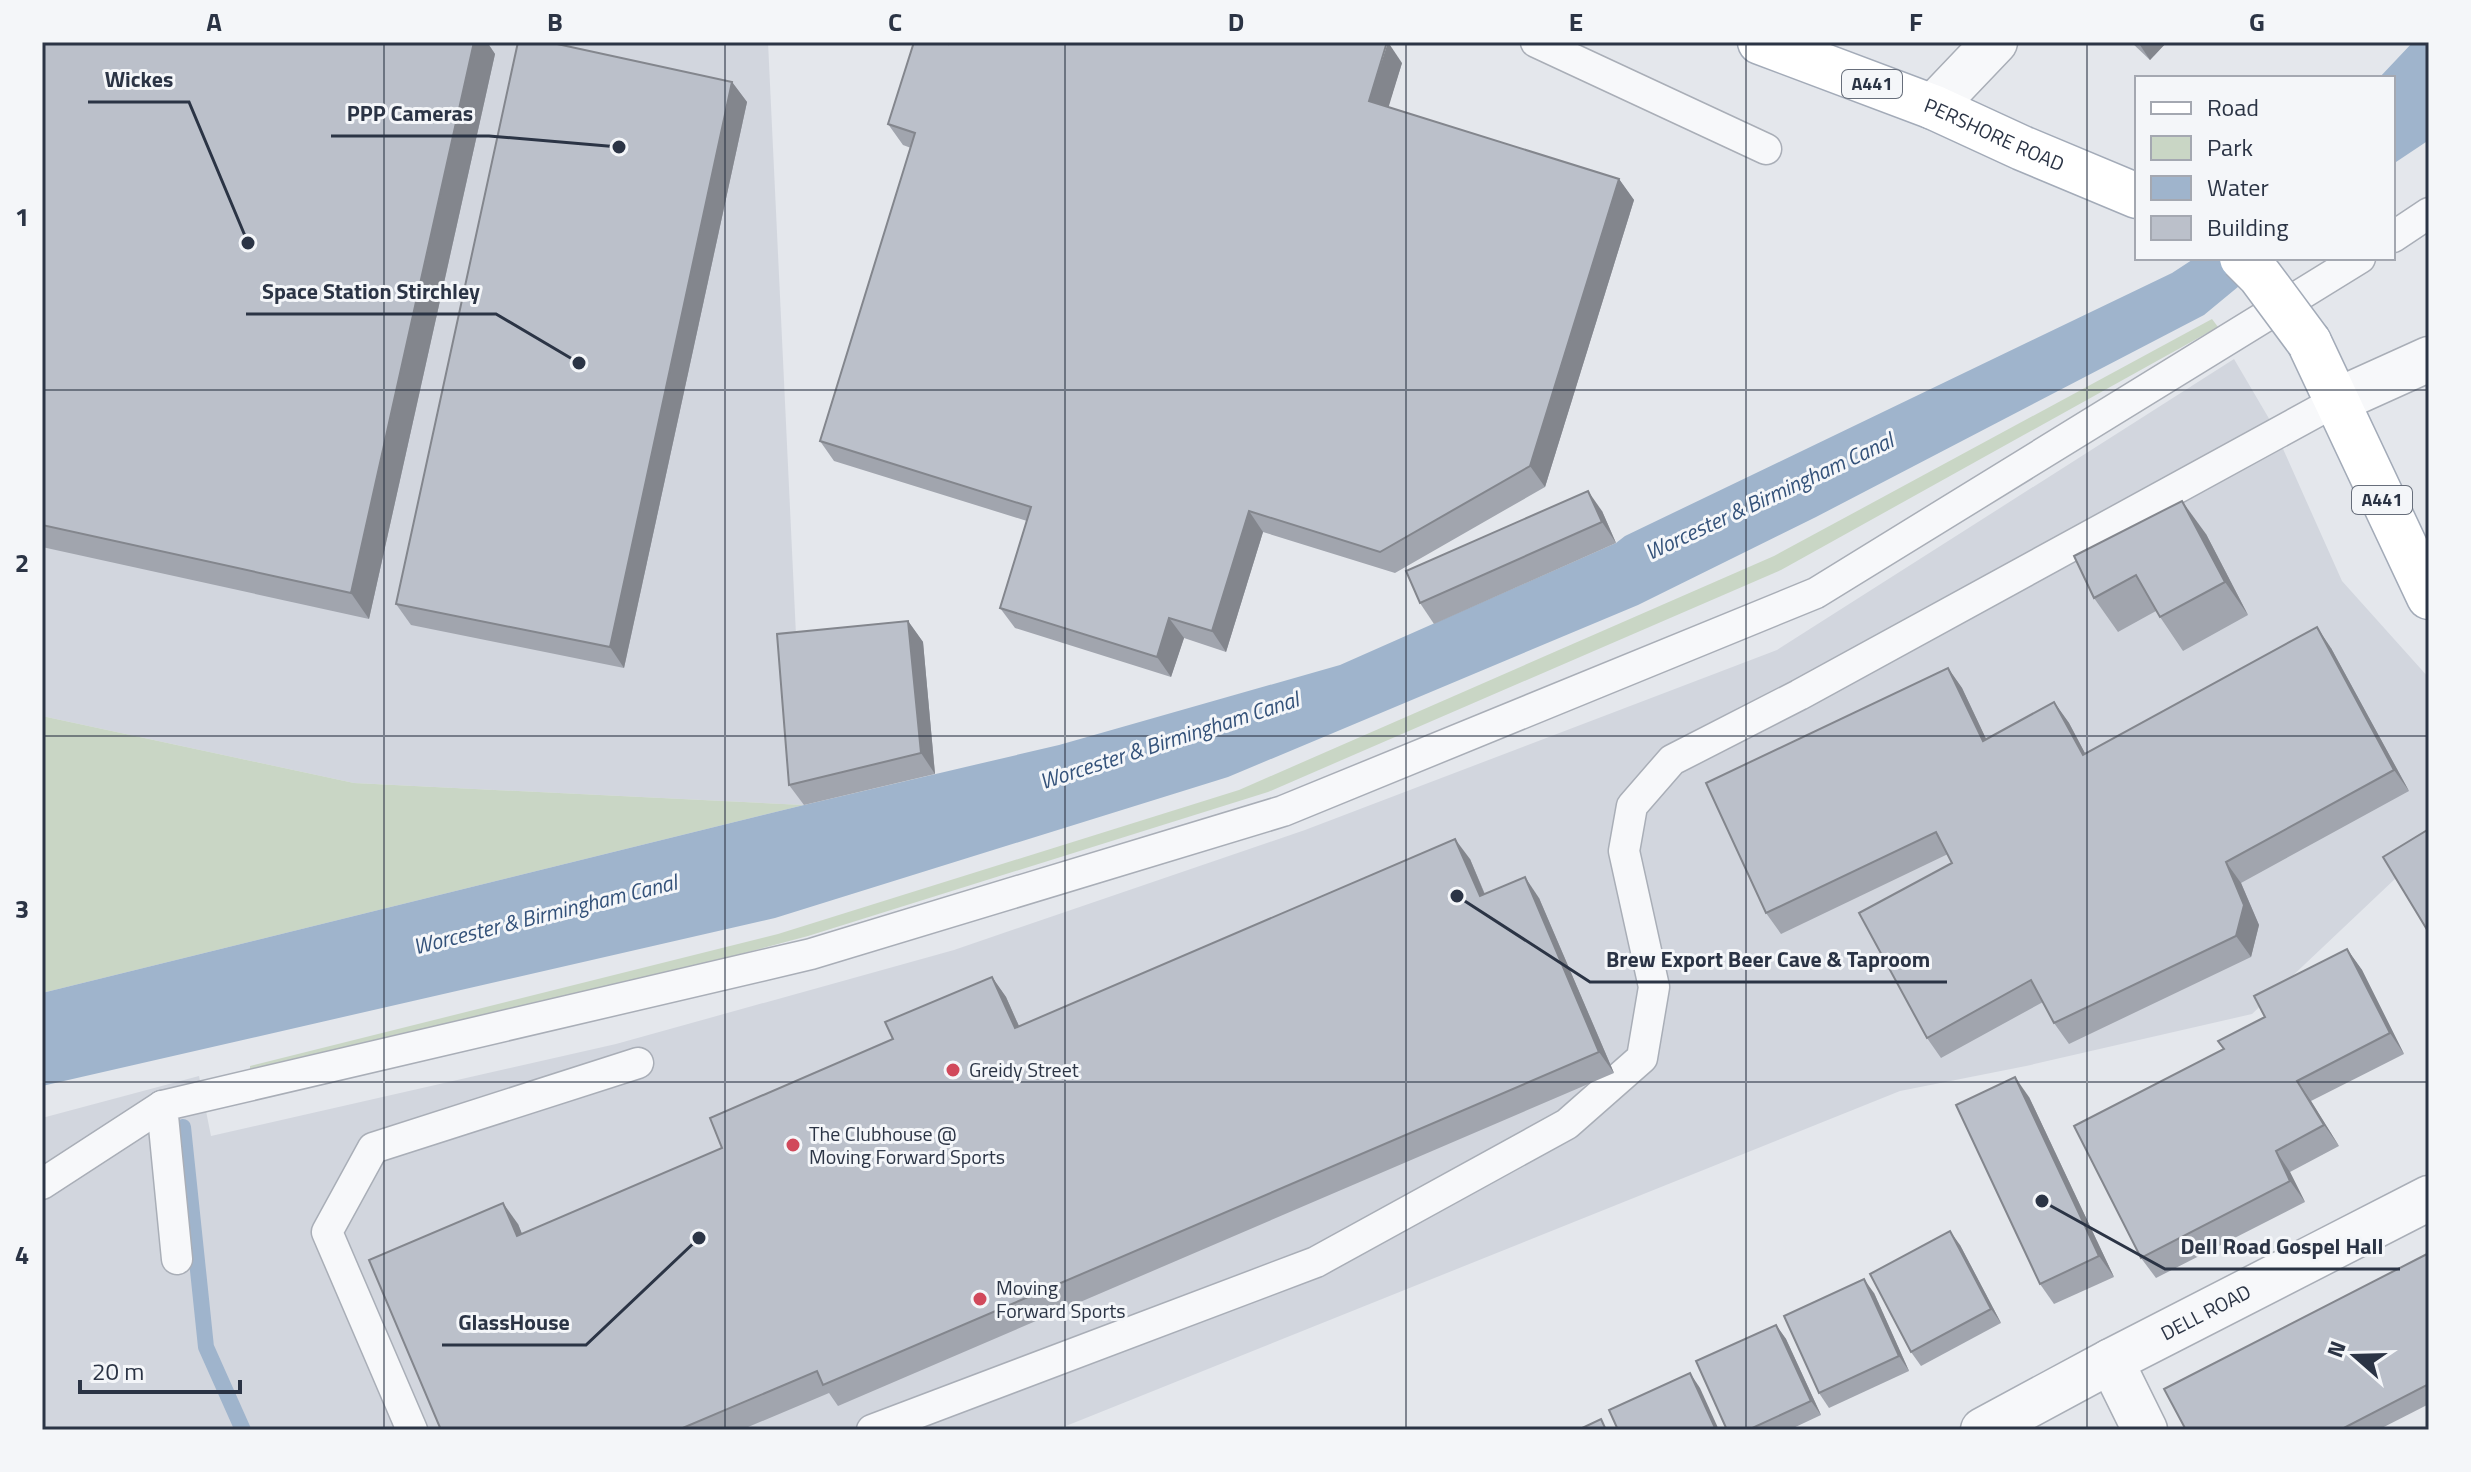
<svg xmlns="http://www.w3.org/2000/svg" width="2471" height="1472" font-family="'Titillium Web',sans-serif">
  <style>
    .built { fill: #d2d6de }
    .green { fill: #c9d6c5 }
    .water { fill: #9fb4cc }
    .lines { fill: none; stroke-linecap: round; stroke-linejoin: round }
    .stream { stroke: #9fb4cc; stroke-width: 16 }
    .service-casing { stroke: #a9aeb7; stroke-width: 33 }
    .minor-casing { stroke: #a9aeb7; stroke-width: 47 }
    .tertiary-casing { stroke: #a9aeb7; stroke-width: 47 }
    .primary-casing { stroke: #a3abb8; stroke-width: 47 }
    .service { stroke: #f7f8fa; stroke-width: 30 }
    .minor { stroke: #f7f8fa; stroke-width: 44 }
    .tertiary { stroke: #f7f8fa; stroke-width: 44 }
    .primary { stroke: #fff; stroke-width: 44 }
    .primary-bridge-casing { stroke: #a3abb8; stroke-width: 47; stroke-linecap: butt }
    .primary-bridge { stroke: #fff; stroke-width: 44 }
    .wall { fill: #a1a5ae }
    .shaded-wall { fill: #83868d }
    .building { fill: #bbc0ca; stroke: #83868d; stroke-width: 2 }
    .grid { fill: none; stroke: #2b3445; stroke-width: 2; stroke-opacity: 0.55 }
    .poi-dot { fill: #d1495b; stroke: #f4f6f9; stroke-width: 3 }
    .labels { text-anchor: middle; stroke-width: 6; stroke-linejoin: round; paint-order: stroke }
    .shield { fill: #f4f6f9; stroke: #676e7b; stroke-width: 2 }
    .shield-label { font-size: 18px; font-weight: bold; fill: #2b3445 }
    .street-label { font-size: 20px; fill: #2b3445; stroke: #f4f6f9 }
    .poi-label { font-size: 20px; fill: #2b3445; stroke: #f4f6f9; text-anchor: start }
    .water-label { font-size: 22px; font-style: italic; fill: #34527a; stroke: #f4f6f9 }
    .leader { fill: none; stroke: #2b3445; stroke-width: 3 }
    .callout-dot { fill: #2b3445; stroke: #f4f6f9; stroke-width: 3 }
    .callout-label { font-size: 22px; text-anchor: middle; font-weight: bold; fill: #2b3445; stroke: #f4f6f9; stroke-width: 6; stroke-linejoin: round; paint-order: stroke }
    .neatline { fill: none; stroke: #2b3445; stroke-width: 3 }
    .grid-label { font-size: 26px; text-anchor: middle; font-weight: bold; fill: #2b3445 }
  </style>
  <rect width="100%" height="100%" fill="#e4e7ec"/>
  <g class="built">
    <polygon points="42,42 768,42 804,805 354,783 42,716"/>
    <polygon points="2234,359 2271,422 2342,581 2429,678 2429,858 2397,877 2252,1014 2026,1066 1900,1091 1056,1430 42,1430 42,1118 199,1076 211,1136 616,1044 954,950 1305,830 1777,650"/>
  </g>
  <g class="green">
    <polygon points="2212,319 2218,327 1781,570 1268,792 808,936 250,1086 250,1066 778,934 1239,790 1774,556"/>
    <polygon points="42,716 354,783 804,805 42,993"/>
  </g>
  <g class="water">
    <polygon points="2413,42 2429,42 2429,140 2393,164 2393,78 2379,78"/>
    <polygon points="2195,258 2273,258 2204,315 1816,517 1638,605 1228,777 775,918 42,1086 42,993 804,805 1059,745 1340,665 1616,543 1625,536 2172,273"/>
  </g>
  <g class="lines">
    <polyline class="stream" points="183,1127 206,1347 243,1430"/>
    <defs>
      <g id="service">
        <polyline points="1536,42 1766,149"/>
        <polyline points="2393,237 2429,213"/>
        <polyline points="42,1184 162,1106"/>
        <polyline points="177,1259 162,1106 811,954 1283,811 1816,593 2360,258"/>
        <polyline points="412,1430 327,1232 373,1148 638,1063"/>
        <polyline points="872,1430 1316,1262 1567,1124 1642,1058 1654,987 1624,851 1632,806 1672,760 1799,695 2336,401"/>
      </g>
      <g id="minor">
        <polyline points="1933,107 1995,42"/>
        <polyline points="2111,1361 2145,1430"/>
        <path id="s1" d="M1983 1430 2111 1361 2429 1198"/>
      </g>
      <polyline id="tertiary" points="2336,401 2429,359"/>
      <g id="primary">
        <path id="s2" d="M1760 42 1933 107 2022 148 2137 196"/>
        <polyline points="2309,342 2429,597"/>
      </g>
    </defs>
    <use href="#service" class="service-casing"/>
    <use href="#minor" class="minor-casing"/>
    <use href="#tertiary" class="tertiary-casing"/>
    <use href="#primary" class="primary-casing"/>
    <use href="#service" class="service"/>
    <use href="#minor" class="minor"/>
    <use href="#tertiary" class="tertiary"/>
    <use href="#primary" class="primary"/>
    <defs>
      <polyline id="primary-bridge" points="2242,258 2260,276 2309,342"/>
    </defs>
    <use href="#primary-bridge" class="primary-bridge-casing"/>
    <use href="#primary-bridge" class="primary-bridge"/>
  </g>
  <g class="wall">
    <polygon points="42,42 487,42 495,54 369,619 42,547"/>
    <polygon points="2131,42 2167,42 2150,60"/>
    <polygon points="948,44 1402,63 1388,107 1619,179 1634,200 1545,487 1395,573 1263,532 1226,652 1184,638 1171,677 1015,628 1000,608 1027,521 834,461 820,441 911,148 903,145 888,124"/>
    <polygon points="732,82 747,102 624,668 411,625 396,604"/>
    <polygon points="1602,511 1616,543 1434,624 1420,603"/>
    <polygon points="2206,534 2248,615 2183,651 2156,611 2118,632 2094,598"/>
    <polygon points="908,621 923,642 935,774 804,805 789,785"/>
    <polygon points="2331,648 2409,791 2241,883 2259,925 2251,957 2069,1044 2054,1023 2043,1002 1941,1058 1927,1038 1952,863 1948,854 1781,934 1766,913 1948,668 1962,688 1986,739 2054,702 2069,723 2085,753"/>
    <polygon points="1470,859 1485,894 1539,898 1614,1073 838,1406 829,1393 741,1430 441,1430 518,1224 522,1234 722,1148 992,977 1006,997 1019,1026"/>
    <polygon points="2347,949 2362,970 2404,1054 2311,1101 2339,1146 2290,1172 2305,1202 2156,1278 2141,1258 2265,1017"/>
    <polygon points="2029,1097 2114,1277 2054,1304 2040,1284"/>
    <polygon points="1960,1245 2001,1323 1921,1366 1911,1352"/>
    <polygon points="2429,1253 2429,1404 2378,1430 2186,1430"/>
    <polygon points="1874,1293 1909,1371 1829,1408 1819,1393"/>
    <polygon points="1776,1325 1786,1339 1821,1415 1789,1430 1727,1430"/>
  </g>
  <g class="shaded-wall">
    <polygon points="474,42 487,42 495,54 369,619 351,593"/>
    <polygon points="1388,42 1402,63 1384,122 1369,101"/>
    <polygon points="2138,42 2167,42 2150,60"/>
    <polygon points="732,82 747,102 624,668 610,647"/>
    <polygon points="1619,179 1634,200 1545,487 1530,466"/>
    <polygon points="1588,491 1602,511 1616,543 1602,522"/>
    <polygon points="2182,501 2206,534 2248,615 2225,582"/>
    <polygon points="1249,511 1263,532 1226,652 1212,631"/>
    <polygon points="1169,618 1184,638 1171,677 1157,657"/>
    <polygon points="908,621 923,642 935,774 921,753"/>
    <polygon points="2317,627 2331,648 2409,791 2394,770"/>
    <polygon points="1948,668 1962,688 1997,762 1983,741"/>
    <polygon points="2054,702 2069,723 2097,776 2083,755"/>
    <polygon points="1455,839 1470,859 1494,917 1480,896"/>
    <polygon points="2226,862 2241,883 2259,925 2251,957 2236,936"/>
    <polygon points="1525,877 1539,898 1614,1073 1599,1052"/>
    <polygon points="2347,949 2362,970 2404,1054 2390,1033"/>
    <polygon points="992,977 1006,997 1029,1049 1015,1028"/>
    <polygon points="2015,1077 2029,1097 2114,1277 2099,1256"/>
    <polygon points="2297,1081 2311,1101 2339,1146 2324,1125"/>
    <polygon points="2276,1151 2290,1172 2305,1202 2290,1181"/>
    <polygon points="503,1203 518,1224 531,1256 517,1236"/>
    <polygon points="1950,1231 1960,1245 2001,1323 1991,1309"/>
    <polygon points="1864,1279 1874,1293 1909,1371 1899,1356"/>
    <polygon points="1776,1325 1786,1339 1821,1415 1811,1401"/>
    <polygon points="1690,1373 1700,1388 1719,1430 1716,1430"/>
  </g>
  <g class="building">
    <polygon points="42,42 474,42 351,593 42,525"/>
    <polygon points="518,42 548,42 732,82 610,647 396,604"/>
    <polygon points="914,42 941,42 948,44 948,42 1387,42 1369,101 1619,179 1530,466 1380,552 1249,511 1212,631 1169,618 1157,657 1000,608 1031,507 820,441 915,133 888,124"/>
    <polygon points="1588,491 1602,522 1420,603 1406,571"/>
    <polygon points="2182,501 2225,582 2160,617 2136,575 2094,598 2074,556"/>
    <polygon points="908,621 921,753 789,785 777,634"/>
    <polygon points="2317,627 2394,770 2226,862 2244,905 2236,936 2054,1023 2031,980 1927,1038 1859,913 1952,863 1936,832 1766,913 1706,783 1948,668 1983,741 2054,702 2083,755"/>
    <polygon points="2429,829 2429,933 2383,857"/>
    <polygon points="1455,839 1480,896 1525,877 1599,1052 823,1385 817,1371 678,1430 441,1430 369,1260 503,1203 517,1236 722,1148 710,1118 893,1039 885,1022 992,977 1015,1028"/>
    <polygon points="2347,949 2390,1033 2297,1081 2324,1125 2276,1151 2290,1181 2141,1258 2074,1126 2224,1049 2218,1041 2265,1017 2254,996"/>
    <polygon points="2015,1077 2099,1256 2040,1284 1956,1105"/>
    <polygon points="1950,1231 1991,1309 1911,1352 1870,1274"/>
    <polygon points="2429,1253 2429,1384 2340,1430 2186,1430 2164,1389"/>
    <polygon points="1864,1279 1899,1356 1819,1393 1784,1316"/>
    <polygon points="1776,1325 1811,1401 1748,1430 1727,1430 1696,1361"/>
    <polygon points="1690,1373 1716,1430 1618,1430 1609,1410"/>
    <polygon points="1601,1419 1606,1430 1578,1430"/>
  </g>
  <path class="grid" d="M384 42V1430M725 42V1430M1065 42V1430M1406 42V1430M1746 42V1430M2087 42V1430M42 390H2429M42 736H2429M42 1082H2429"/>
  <g class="poi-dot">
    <circle cx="953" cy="1070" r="8"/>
    <circle cx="793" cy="1145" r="8"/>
    <circle cx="980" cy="1299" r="8"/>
  </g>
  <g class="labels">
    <g class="shield">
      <rect x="1842" y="70" width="60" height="28" rx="6"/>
      <rect x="2352" y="486" width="60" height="28" rx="6"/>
    </g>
    <g class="shield-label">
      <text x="1872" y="90">A441</text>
      <text x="2382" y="506">A441</text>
    </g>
    <g class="street-label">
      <text dy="7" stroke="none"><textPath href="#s2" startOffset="252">PERSHORE ROAD</textPath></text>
      <text dy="7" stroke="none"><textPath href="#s1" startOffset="252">DELL ROAD</textPath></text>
    </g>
    <g class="poi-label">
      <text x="969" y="1077">Greidy Street</text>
      <text x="809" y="1141">The Clubhouse @<tspan x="809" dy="23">Moving Forward Sports</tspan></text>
      <text x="996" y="1295">Moving<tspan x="996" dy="23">Forward Sports</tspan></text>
    </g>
    <g class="water-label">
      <text transform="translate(1769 496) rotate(-25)" y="8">Worcester &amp; Birmingham Canal</text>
      <text transform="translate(1169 740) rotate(-18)" y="8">Worcester &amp; Birmingham Canal</text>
      <text transform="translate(545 914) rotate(-14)" y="8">Worcester &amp; Birmingham Canal</text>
    </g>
  </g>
  <path class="leader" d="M248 243L189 102H88M619 147L489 136H331M579 363L496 314H246M1457 896L1590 982H1947M2042 1201L2165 1269H2400M699 1238L586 1345H442"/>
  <g class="callout-dot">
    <circle cx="248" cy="243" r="8"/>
    <circle cx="619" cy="147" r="8"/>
    <circle cx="579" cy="363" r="8"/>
    <circle cx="1457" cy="896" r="8"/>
    <circle cx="2042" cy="1201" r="8"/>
    <circle cx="699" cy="1238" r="8"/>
  </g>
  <g class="callout-label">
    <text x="139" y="87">Wickes</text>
    <text x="410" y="121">PPP Cameras</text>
    <text x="371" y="299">Space Station Stirchley</text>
    <text x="1768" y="967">Brew Export Beer Cave &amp; Taproom</text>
    <text x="2282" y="1254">Dell Road Gospel Hall</text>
    <text x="514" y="1330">GlassHouse</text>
  </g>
  <rect width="2471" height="1472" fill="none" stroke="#f4f6f9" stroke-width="88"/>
  <rect x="2135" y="76" width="260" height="184" fill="#f4f6f9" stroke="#a4a8b1" stroke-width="2"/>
  <rect x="2151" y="102" width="40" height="12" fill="#ffffff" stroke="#a4a8b1" stroke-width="2"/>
  <text x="2207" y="116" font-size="24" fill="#2b3445">Road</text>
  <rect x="2151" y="136" width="40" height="24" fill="#c9d6c5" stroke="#a4a8b1" stroke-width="2"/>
  <text x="2207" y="156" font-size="24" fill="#2b3445">Park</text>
  <rect x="2151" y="176" width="40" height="24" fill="#9fb4cc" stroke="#a4a8b1" stroke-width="2"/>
  <text x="2207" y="196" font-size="24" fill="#2b3445">Water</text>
  <rect x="2151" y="216" width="40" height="24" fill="#bbc0ca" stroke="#a4a8b1" stroke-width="2"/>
  <text x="2207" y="236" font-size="24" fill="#2b3445">Building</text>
  <g transform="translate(2355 1356) rotate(290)" stroke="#f4f6f9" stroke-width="6" paint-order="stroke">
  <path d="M0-6L14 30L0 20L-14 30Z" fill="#2b3445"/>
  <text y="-12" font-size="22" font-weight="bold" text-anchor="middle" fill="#2b3445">N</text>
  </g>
  <path d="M80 1380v12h160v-12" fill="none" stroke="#2b3445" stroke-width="4"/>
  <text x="92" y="1380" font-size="24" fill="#2b3445" stroke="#f4f6f9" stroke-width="6" paint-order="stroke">20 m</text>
  <rect x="44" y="44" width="2383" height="1384" class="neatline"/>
  <g class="grid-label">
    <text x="214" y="31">A</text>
    <text x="555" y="31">B</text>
    <text x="895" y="31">C</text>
    <text x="1236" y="31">D</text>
    <text x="1576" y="31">E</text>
    <text x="1916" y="31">F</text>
    <text x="2257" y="31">G</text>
    <text x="22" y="226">1</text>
    <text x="22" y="572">2</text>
    <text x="22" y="918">3</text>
    <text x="22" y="1264">4</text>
  </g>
</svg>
